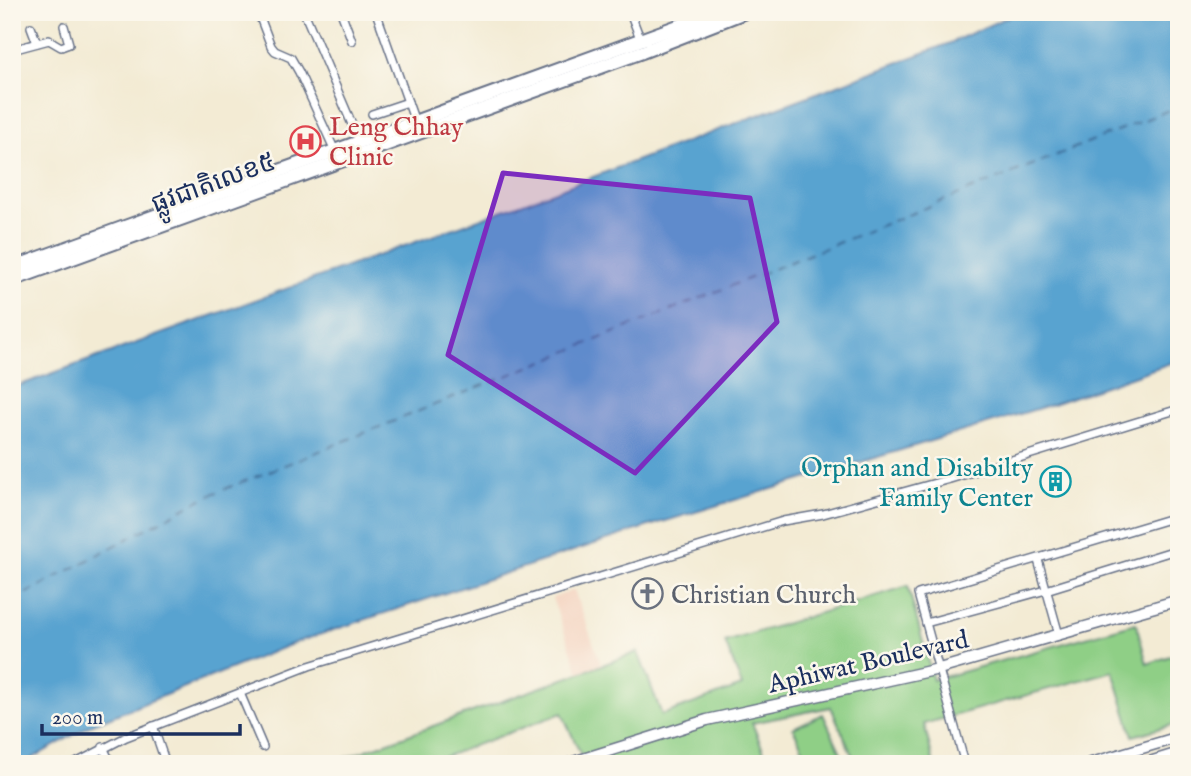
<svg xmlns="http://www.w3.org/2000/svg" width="1191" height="776" font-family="'IM FELL English','Noto Sans Khmer',serif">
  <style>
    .built { fill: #f4d3c0 }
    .green { fill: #8fcf86; stroke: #557f72; stroke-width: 2 }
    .water { fill: #59a3d0; stroke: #3a6997; stroke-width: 2 }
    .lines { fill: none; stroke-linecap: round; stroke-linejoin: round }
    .ferry { stroke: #315886; stroke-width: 2; stroke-dasharray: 9 7; stroke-linecap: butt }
    .street-casing { stroke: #677187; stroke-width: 10 }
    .secondary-casing { stroke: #677187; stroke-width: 13 }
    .highway-casing { stroke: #677187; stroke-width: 16 }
    .street { stroke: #fff; stroke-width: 7 }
    .secondary { stroke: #fff; stroke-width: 10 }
    .highway { stroke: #fff; stroke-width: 12 }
    .marked { fill: #7b2cbf; fill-opacity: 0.2; stroke: #7b2cbf; stroke-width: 5; stroke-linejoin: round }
    .labels { text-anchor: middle; stroke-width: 5; stroke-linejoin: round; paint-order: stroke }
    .health-label { font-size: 26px; fill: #be3a42; stroke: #fbf7ec; text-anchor: start }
    .street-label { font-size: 26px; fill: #1b2f5e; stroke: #fbf7ec }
    .culture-label { font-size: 26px; fill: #0d838f; stroke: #fbf7ec; text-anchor: end }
    .worship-label { font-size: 26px; fill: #5b616d; stroke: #fbf7ec; text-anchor: start }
  </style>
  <rect width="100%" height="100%" fill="#fbf7ec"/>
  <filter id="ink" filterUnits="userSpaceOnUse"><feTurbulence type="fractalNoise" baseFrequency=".0143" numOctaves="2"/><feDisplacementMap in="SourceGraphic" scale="14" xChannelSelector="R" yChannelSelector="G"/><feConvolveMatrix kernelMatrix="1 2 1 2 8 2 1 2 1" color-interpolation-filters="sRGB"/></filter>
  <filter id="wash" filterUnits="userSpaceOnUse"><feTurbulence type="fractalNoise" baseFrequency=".00686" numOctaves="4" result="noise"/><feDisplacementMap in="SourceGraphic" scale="28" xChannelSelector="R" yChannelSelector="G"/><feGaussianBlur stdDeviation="1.57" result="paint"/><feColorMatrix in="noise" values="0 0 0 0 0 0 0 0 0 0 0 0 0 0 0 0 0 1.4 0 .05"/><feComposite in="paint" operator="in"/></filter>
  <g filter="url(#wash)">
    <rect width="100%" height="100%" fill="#f3ebd4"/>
    <polygon class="built" points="574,590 601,664 579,672 552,598"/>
    <g class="green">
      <polygon points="908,586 933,680 1136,623 1147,664 1179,653 1179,723 1133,736 1113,671 924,724 934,764 856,764 831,707 752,723 769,764 585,764 562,713 425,764 328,764 638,652 662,715 742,686 725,642"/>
      <polygon points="823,714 846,764 810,764 793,728"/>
    </g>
    <polygon class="water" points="1018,12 1179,12 1179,360 1050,405 649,526 297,642 93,724 22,764 12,764 12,388 526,202 950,43"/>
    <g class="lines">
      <polyline class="ferry" points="12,601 205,497 1179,106"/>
    </g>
  </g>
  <g filter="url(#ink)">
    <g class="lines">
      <defs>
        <g id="street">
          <polyline points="258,12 271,46 275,51 291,58 299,72 335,151"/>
          <polyline points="304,12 360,143"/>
          <polyline points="341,12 352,41"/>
          <polyline points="376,12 415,122"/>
          <polyline points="630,12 641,41"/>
          <polyline points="31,27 37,43"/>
          <polyline points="12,50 49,40 61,47 69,44 64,26"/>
          <polyline points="372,114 408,102"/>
          <polyline points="1038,560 1059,635"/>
          <polyline points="926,623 1046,590 1179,549"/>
          <polyline points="240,693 263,747"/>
          <polyline points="153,726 166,764"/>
          <polyline points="103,747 111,764"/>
          <polyline points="74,764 126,737 309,666 783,521 823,514 950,479 1179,409"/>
          <polyline points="965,764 918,594 1179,516"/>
        </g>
        <g id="secondary">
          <polyline points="567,764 707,720 939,669 1179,600"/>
          <polyline points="1088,764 1179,737"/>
          <polyline points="1143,764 1179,753"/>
        </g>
        <g id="highway">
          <polyline points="12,268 717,12"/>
          <polyline points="12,280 642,52 745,12"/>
        </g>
      </defs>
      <use href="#street" class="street-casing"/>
      <use href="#secondary" class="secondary-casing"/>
      <use href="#highway" class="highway-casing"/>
      <use href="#street" class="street"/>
      <use href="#secondary" class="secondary"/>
      <use href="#highway" class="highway"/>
    </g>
  </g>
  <path class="marked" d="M503 173 750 198 777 322 635 473 448 355Z"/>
  <defs>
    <symbol id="hospital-ring" viewBox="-11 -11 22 22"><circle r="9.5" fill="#fbf7ec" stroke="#e0444e" stroke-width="1.5"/><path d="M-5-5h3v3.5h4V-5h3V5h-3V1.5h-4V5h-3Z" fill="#e0444e"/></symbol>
    <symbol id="building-ring" viewBox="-11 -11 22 22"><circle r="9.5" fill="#fbf7ec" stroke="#0f9aa8" stroke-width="1.5"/><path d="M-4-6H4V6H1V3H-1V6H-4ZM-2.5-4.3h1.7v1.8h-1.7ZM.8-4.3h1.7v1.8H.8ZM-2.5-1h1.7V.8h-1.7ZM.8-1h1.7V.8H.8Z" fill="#0f9aa8"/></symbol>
    <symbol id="church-ring" viewBox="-11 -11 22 22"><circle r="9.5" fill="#fbf7ec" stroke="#6b7280" stroke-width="1.5"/><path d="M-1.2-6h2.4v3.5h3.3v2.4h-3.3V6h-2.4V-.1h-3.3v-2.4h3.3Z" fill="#6b7280"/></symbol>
  </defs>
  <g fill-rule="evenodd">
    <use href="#hospital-ring" x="288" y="124" width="35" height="35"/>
    <use href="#building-ring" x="1038" y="464" width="35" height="35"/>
    <use href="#church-ring" x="630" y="576" width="35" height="35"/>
  </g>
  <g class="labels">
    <g class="health-label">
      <text x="329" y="135">Leng Chhay<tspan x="329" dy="30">Clinic</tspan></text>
    </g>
    <g class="street-label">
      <text transform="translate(213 182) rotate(-20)" y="9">ផ្លូវជាតិលេខ៥</text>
      <text transform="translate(868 661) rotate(-13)" y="9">Aphiwat Boulevard</text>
    </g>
    <g class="culture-label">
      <text x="1033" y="476">Orphan and Disabilty<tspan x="1033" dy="30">Family Center</tspan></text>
    </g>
    <g class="worship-label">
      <text x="671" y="603">Christian Church</text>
    </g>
  </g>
  <rect width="1191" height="776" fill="none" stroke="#fbf7ec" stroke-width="42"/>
  <path d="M42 724v10h198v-10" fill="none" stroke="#1b2f5e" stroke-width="3.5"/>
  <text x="52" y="724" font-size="21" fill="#1b2f5e" stroke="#fbf7ec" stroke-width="5" paint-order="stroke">200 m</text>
</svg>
